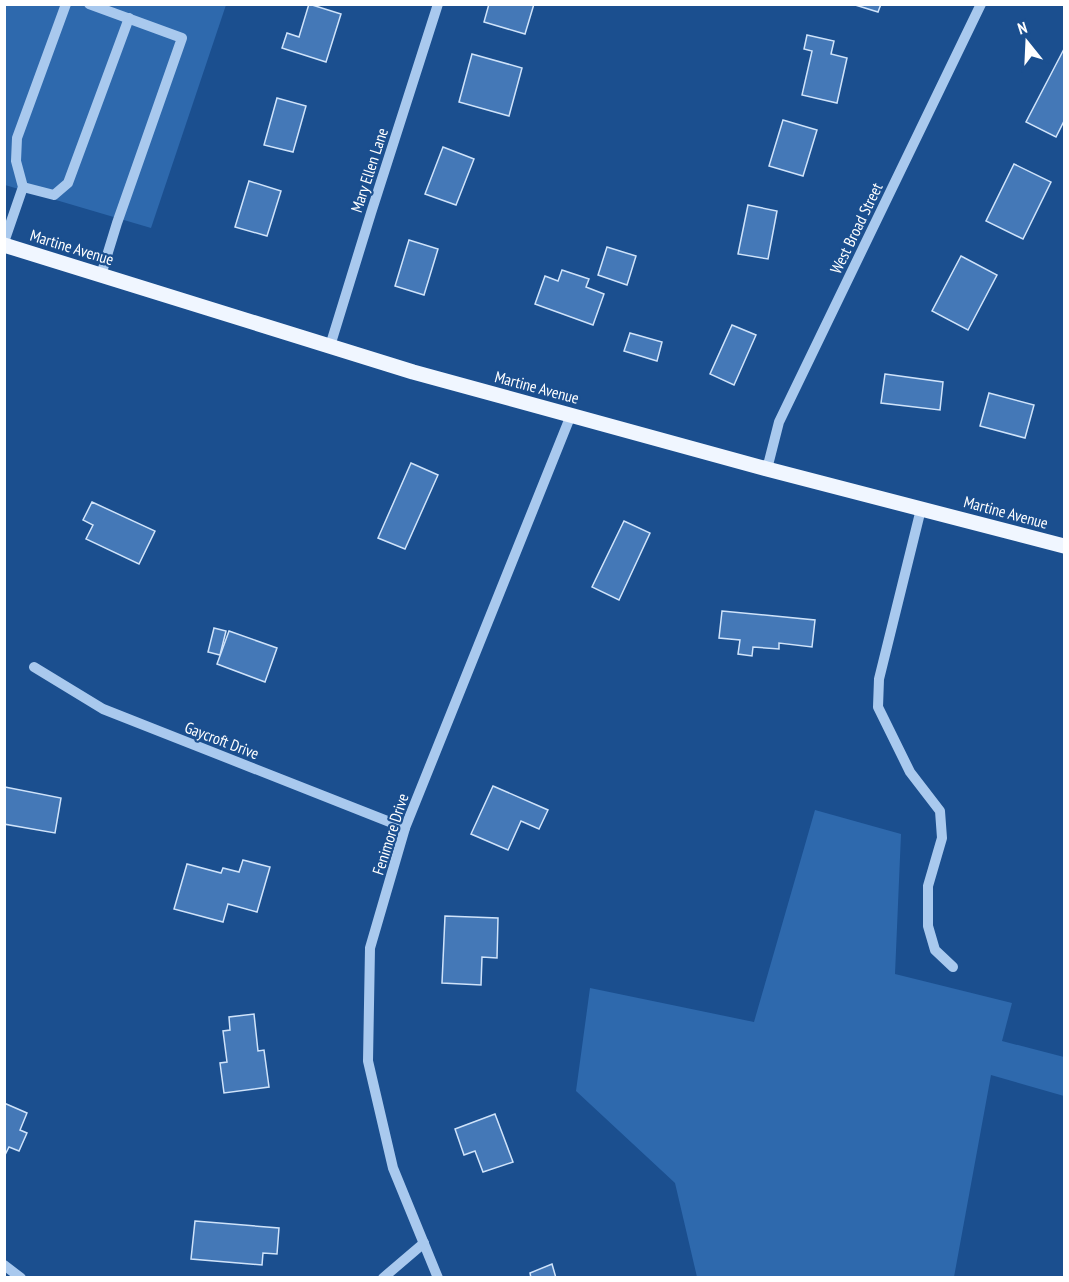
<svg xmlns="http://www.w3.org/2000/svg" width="1069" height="1282" font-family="'PT Sans Narrow',sans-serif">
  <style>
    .green { fill: #2e69ad }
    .building { fill: #4478b7; stroke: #cfe3fa; stroke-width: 1.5 }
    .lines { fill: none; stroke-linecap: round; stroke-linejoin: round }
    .minor { stroke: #a9c9ee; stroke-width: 10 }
    .major { stroke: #f0f6ff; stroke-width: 15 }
    .labels { text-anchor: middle; stroke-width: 4.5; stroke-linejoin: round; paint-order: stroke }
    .street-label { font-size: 16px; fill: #fff; stroke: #1b4f8f }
  </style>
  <rect width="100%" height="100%" fill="#1b4f8f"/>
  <g class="green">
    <polygon points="4,5 226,5 151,228 5,185"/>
    <polygon points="815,810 901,834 895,974 1012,1003 1002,1041 1064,1057 1064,1096 991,1075 954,1277 697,1277 675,1183 576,1091 590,988 754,1022"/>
  </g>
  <g class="building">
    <polygon points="309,4 341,14 326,62 282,48 287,33 299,37"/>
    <polygon points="489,4 534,4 525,34 484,22"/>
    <polygon points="852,4 881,4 878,12"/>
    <polygon points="807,35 834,41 831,54 847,58 837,103 802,95 812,51 804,49"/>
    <polygon points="1064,49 1064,121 1056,137 1026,122"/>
    <polygon points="472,54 522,68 509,116 459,102"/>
    <polygon points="277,98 306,106 293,152 264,145"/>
    <polygon points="783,120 817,130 803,176 769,166"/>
    <polygon points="443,147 474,159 456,205 425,194"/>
    <polygon points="1014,164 1051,182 1023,239 986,221"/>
    <polygon points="249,181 281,191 267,236 235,227"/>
    <polygon points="748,205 777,211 768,259 738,254"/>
    <polygon points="409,240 438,249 424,295 395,286"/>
    <polygon points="607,247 636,256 627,285 598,275"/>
    <polygon points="961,256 997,275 968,330 932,311"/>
    <polygon points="562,270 589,279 586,287 604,294 593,325 535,304 545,276 558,281"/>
    <polygon points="732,325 756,335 734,385 710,374"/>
    <polygon points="630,333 662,342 657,361 624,351"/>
    <polygon points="885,374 943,382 940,410 881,403"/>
    <polygon points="989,393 1034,405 1025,438 980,426"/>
    <polygon points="411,463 438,475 405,549 378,538"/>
    <polygon points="92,502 155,531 139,564 86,539 93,525 83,520"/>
    <polygon points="624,521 650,533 619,600 592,587"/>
    <polygon points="722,611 815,620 812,647 779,643 779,649 753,647 752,656 738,654 740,640 719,638"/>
    <polygon points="214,628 226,631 220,655 208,652"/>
    <polygon points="229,631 277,648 265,682 217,664"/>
    <polygon points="493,786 548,810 539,829 521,821 508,850 471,834"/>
    <polygon points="5,787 61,798 55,833 4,824"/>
    <polygon points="243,860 270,867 257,912 228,904 223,922 174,909 187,864 221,873 223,868 239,872"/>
    <polygon points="445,916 498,918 497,958 482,957 481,985 442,983"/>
    <polygon points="254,1014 258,1051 264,1050 269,1087 224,1093 220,1063 227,1062 223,1031 230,1030 229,1017"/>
    <polygon points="4,1103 27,1113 20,1130 27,1133 19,1151 9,1147 4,1157"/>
    <polygon points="495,1114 513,1162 483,1172 475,1151 464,1155 455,1129"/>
    <polygon points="195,1221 279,1228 277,1254 263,1253 262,1265 191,1259"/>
    <polygon points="552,1264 556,1278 531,1278 530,1273"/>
  </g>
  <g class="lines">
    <g class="minor">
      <polyline points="89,4 182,38 117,223 101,275"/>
      <polyline points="23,187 54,195 68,183 129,18"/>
      <polyline points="4,242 23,187 16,161 17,138 66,4"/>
      <polyline points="330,346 371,213 438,4"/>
      <polyline points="767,469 779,422 981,4"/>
      <polyline points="921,509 879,679 878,707 910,772 940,811 942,838 928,886 928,926 935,950 953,967"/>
      <polyline points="34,667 103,709 405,828"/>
      <polyline points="4,1265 21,1278"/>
      <polyline points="383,1278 424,1243"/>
      <polyline points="438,1278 393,1168 368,1061 370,948 405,828 571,415"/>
    </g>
    <polyline class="major" points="4,245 413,372 767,469 1064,546"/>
  </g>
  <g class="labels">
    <g class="street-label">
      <text transform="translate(369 170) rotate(-72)" y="6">Mary Ellen Lane</text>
      <text transform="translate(856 228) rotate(-64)" y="6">West Broad Street</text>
      <text transform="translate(72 247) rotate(17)" y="6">Martine Avenue</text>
      <text transform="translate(537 387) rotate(15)" y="6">Martine Avenue</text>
      <text transform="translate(1006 512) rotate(15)" y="6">Martine Avenue</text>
      <text transform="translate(222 740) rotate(21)" y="6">Gaycroft Drive</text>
      <text transform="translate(390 834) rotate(-72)" y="6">Fenimore Drive</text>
    </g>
  </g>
  <rect width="1069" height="1282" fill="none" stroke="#ffffff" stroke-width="12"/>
  <g transform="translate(1027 42) rotate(342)" stroke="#1b4f8f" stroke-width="4.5" paint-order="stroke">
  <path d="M0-4.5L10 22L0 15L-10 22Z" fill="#ffffff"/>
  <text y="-9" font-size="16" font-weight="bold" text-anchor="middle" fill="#ffffff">N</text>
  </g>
</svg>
